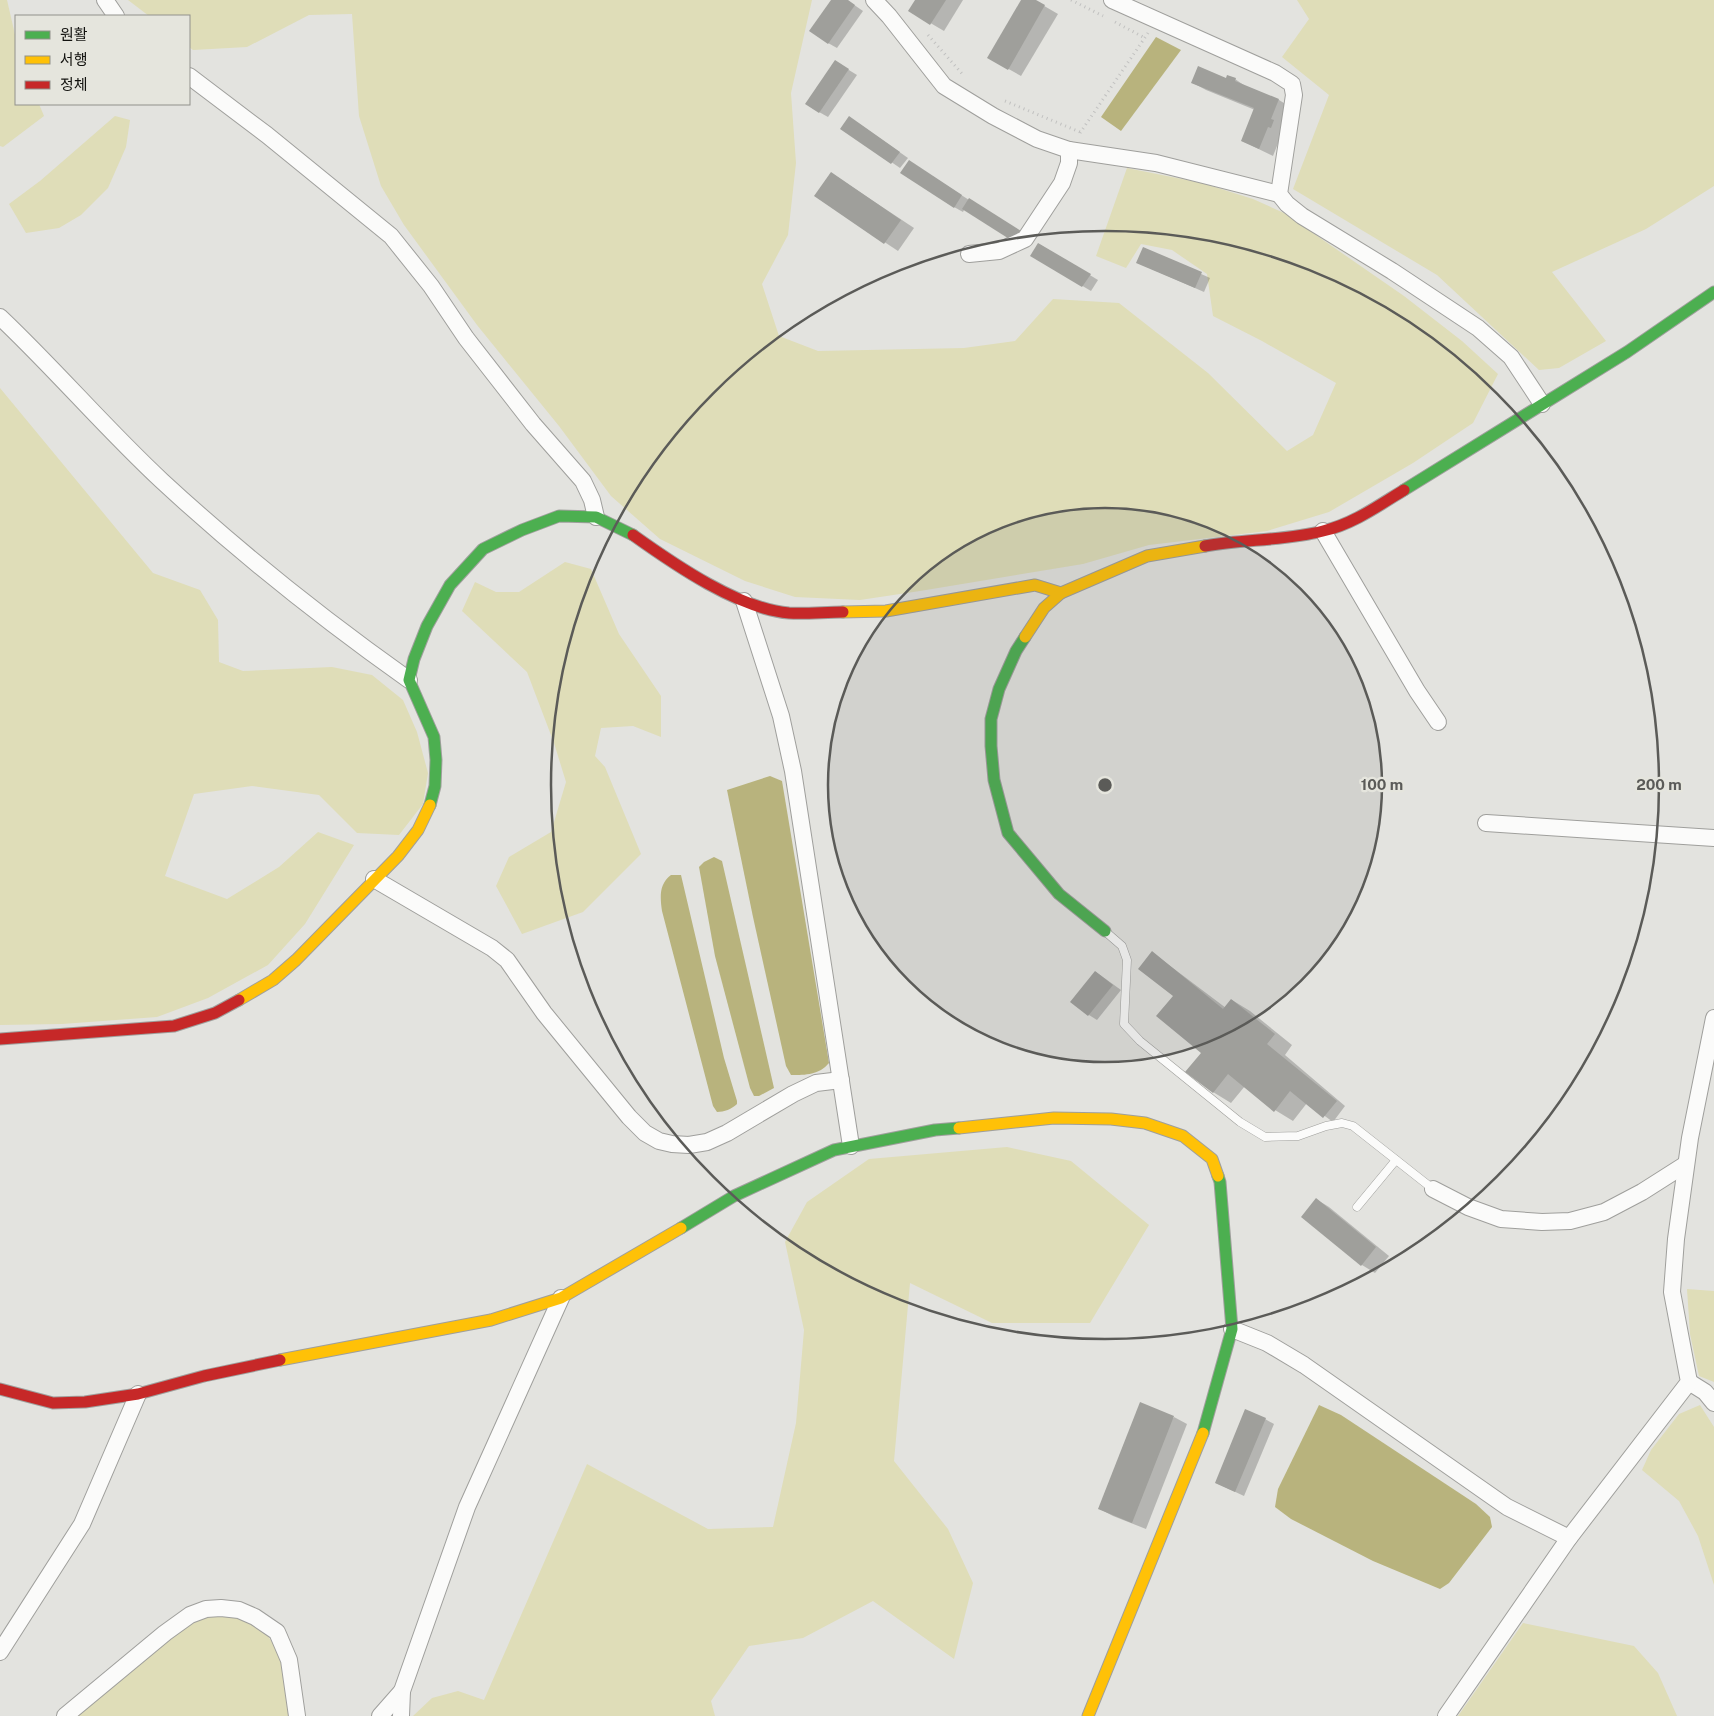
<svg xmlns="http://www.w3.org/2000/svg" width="1714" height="1716" font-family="'Public Sans','Noto Sans KR',sans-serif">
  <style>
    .green { fill: #dfddb8 }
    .water { fill: #b8b37d }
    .shadow { fill: #0003 }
    .building { fill: #9f9f9b }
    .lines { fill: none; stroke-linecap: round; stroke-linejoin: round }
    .lane-casing { stroke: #9f9f9c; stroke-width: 9 }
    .street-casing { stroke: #9f9f9c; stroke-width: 18 }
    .fast-casing { stroke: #9f9f9c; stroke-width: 13 }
    .slow-casing { stroke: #9f9f9c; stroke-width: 13 }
    .jam-casing { stroke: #9f9f9c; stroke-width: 13 }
    .path { stroke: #c1c1c0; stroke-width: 3; stroke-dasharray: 1 4; stroke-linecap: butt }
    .lane { stroke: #fbfbfa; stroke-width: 8 }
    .street { stroke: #fbfbfa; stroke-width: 16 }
    .fast { stroke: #4caf50; stroke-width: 11 }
    .slow { stroke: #ffc107; stroke-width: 11 }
    .jam { stroke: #c62828; stroke-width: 11 }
    .ring { fill: none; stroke: #5b5b58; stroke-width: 2.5 }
    .centre { fill: #5b5b58; stroke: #e5e5dd; stroke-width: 2.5 }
    .ring-label { font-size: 15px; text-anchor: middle; font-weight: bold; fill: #5b5b58; stroke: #e5e5dd; stroke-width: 4.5; stroke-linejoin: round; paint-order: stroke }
  </style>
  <rect width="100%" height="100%" fill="#e3e3df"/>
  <g class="green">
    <polygon points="0,0 7,0 16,39 16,104 39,104 44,116 3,147 0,146"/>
    <polygon points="128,0 812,0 791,93 796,163 788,235 762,284 779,336 818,351 964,348 1015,341 1053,299 1119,303 1208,373 1287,451 1313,435 1336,383 1262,341 1213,316 1207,274 1172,250 1141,244 1126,268 1096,256 1127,168 1202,183 1253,199 1284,213 1404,296 1462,341 1498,374 1473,423 1413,463 1329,512 1267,531 1149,545 1083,564 920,591 860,600 795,597 745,581 660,539 611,496 559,426 477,325 404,225 381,186 359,116 352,14 309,15 247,47 193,50 189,47 189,16 149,16"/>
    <polygon points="1297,0 1714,0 1714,186 1646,229 1552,272 1606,341 1559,368 1539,370 1437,275 1293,189 1329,95 1282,57 1309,19"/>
    <polygon points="115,116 130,120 126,147 108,188 81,215 59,228 26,233 9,204 40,181"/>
    <polygon points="0,388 153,573 200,590 218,620 219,662 243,671 332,667 372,675 403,700 417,732 428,773 423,804 399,835 357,833 319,795 252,786 194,794 165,876 227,899 279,867 318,832 354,845 305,924 268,965 208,998 157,1017 62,1024 0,1025"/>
    <polygon points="565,562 591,569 619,634 661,696 661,737 633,726 601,728 595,756 605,767 641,854 583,912 522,934 496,886 509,857 551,832 566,782 554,743 527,672 462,611 475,582 496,592 519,592"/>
    <polygon points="1007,1147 1071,1161 1149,1225 1090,1323 992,1323 910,1283 894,1461 948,1529 973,1583 954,1659 873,1601 803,1638 749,1646 711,1701 715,1716 413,1716 432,1698 458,1691 484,1700 587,1464 708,1529 773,1527 796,1423 804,1330 785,1242 807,1202 869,1159"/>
    <polygon points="1687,1289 1714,1291 1714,1382 1699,1376 1690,1334"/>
    <polygon points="1700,1405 1714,1427 1714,1585 1698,1536 1679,1501 1642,1470 1651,1450 1679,1414"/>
    <path d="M228 1614C234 1616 241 1617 247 1620 283 1635 286 1683 292 1716H77L173 1636 206 1615Z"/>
    <polygon points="1523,1623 1634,1646 1658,1673 1677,1716 1458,1716"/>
  </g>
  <g class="water">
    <polygon points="1156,37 1181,50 1121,131 1101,117"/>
    <path d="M770 776 782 781 829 1063C819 1075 806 1075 791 1075L786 1066 753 917 727 790Z"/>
    <polygon points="714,857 722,861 774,1088 759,1096 754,1096 750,1088 715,956 699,867 704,862"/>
    <path d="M671 875H681L724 1058 737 1101V1104C732 1109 724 1112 717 1112L713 1106 662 911C660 897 659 884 671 875Z"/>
    <polygon points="1319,1405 1341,1415 1476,1504 1490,1517 1492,1527 1449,1583 1440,1589 1373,1561 1291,1519 1275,1507 1278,1489"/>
  </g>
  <g class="shadow">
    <polygon points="832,0 847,0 863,11 837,48 828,43"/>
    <polygon points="916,0 963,0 944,31 910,11"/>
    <polygon points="1023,0 1034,0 1058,14 1021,76 989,58"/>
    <polygon points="844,67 857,75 828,117 819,112"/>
    <polygon points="1227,79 1235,79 1248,88 1279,100 1292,108 1273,156 1242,141 1255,110 1206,90 1193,83"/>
    <polygon points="858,123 908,158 900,168 842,128"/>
    <polygon points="918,167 969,200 963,212 954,207"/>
    <polygon points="831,173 914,228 898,251 815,196"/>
    <polygon points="1039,244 1098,280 1091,291 1032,256"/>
    <polygon points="1144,248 1210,278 1204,292 1138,263"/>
    <polygon points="1153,953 1226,1008 1232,1000 1250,1011 1292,1045 1285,1055 1345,1106 1333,1122 1307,1103 1293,1121 1275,1110 1245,1086 1231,1103 1213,1092 1203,1053"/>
    <polygon points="1096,972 1121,990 1097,1020 1089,1015"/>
    <polygon points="1316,1199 1329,1207 1389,1256 1375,1273 1362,1265"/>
    <polygon points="1174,1417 1187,1424 1146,1529 1113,1516 1100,1509"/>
    <polygon points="1265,1419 1274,1424 1244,1496 1216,1483"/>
  </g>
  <g class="building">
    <polygon points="831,0 848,0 855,5 828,44 809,31"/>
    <polygon points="915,0 946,0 930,25 908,11"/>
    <polygon points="1021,0 1036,0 1045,5 1008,70 987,58"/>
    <polygon points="835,60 849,69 819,113 805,104"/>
    <polygon points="1198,66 1226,78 1227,75 1236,78 1235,81 1279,99 1271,119 1274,120 1271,128 1268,127 1259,149 1241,141 1254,108 1191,83"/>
    <polygon points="849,116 900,152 891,164 840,129"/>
    <polygon points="909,160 962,195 954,208 900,173"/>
    <polygon points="831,172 901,220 884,244 814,196"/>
    <polygon points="969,198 1021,231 1014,242 962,209"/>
    <polygon points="1038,243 1091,274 1082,287 1030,256"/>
    <polygon points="1143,247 1202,272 1195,288 1136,263"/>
    <polygon points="1152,951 1223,1009 1231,999 1275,1034 1267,1044 1337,1101 1323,1118 1290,1091 1274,1112 1228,1074 1213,1093 1185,1072 1201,1053 1156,1016 1173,996 1138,969"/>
    <polygon points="1095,971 1113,985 1088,1016 1070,1002"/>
    <polygon points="1316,1198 1376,1247 1361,1266 1301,1217"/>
    <polygon points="1140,1402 1174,1416 1132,1523 1098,1509"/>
    <polygon points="1245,1409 1266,1418 1235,1492 1215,1483"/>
  </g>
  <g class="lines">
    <defs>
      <g id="lane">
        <polyline points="1107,933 1122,946 1127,960 1124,1024 1140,1041 1240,1122 1265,1137 1298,1136 1326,1126 1342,1123 1353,1126 1433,1189"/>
        <polyline points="1357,1207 1396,1160"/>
      </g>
      <g id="street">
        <polyline points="105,0 116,16"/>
        <polyline points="874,0 889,16 944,86 993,116 1037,139 1069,150 1069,163 1062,183 1025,239 999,251 969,254"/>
        <polyline points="1112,0 1275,73 1292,84 1294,95 1279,194 1287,204 1302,216 1392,271 1478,328 1511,357 1542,404"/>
        <polyline points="189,76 267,135 391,236 431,286 466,338 533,424 583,481 592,500 596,517"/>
        <polyline points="1069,150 1156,163 1279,194"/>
        <path d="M0 317C56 370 106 429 162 481 240 553 323 619 409 680"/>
        <polyline points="1323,531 1417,691 1438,722"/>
        <polyline points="744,601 781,716 793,771 851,1146"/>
        <polyline points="1486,823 1714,838"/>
        <polyline points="374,879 492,948 507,960 544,1013 629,1117 645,1133 659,1141 672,1144 689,1145 707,1142 727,1133 793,1094 816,1083 841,1080"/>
        <polyline points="1433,1189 1468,1207 1501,1219 1542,1222 1570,1221 1604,1212 1642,1192 1686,1164"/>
        <polyline points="1232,1329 1267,1343 1304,1365 1507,1507 1569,1538"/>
        <polyline points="1689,1382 1705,1392 1714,1403"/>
        <polyline points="0,1652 82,1524 138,1394"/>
        <polyline points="65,1716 165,1633 190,1615 206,1609 221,1608 239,1610 255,1617 277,1632 289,1660 297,1716"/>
        <polyline points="380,1716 402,1691 467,1507 561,1298"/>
        <polyline points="401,1716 402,1691"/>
        <polyline points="1446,1716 1569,1538 1689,1382 1672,1292 1676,1239 1690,1138 1714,1018"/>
      </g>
      <g id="fast">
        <polyline points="1404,490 1627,352 1714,292"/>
        <polyline points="1025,637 1016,651 999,689 991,719 991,746 994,780 1008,833 1059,894 1105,931"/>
        <polyline points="430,805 435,786 436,760 434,737 409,680 414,659 427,626 450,585 483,549 522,530 559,516 596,517 633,535"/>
        <polyline points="681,1228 734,1196 834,1150 935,1130 959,1128"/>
        <polyline points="1203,1433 1232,1329 1220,1182 1218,1176"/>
      </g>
      <g id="slow">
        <polyline points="843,612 886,611 1035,585 1061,593"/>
        <polyline points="1025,637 1044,608 1061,593 1147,556 1205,546"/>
        <polyline points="239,1000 273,980 296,960 398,856 418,830 430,805"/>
        <polyline points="959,1128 1054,1118 1111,1119 1145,1123 1183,1136 1212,1159 1218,1176"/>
        <polyline points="280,1360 491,1320 561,1298 681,1228"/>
        <polyline points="1088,1716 1203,1433"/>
      </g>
      <g id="jam">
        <path d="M633 535C675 565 739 609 789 613 807 614 825 612 843 612"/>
        <path d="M1205 546C1244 539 1284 541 1323 531 1353 524 1378 506 1404 490"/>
        <polyline points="0,1039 174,1026 215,1013 239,1000"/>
        <polyline points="0,1389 53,1403 85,1402 138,1394 204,1376 280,1360"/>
      </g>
    </defs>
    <use href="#lane" class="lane-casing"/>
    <use href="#street" class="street-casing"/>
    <use href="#fast" class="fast-casing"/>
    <use href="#slow" class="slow-casing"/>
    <use href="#jam" class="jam-casing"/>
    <g class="path">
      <polyline points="1071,0 1103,16"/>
      <polyline points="1115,22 1145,38"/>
      <polyline points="928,35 964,76"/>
      <polyline points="1005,101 1080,132"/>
      <polyline points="1080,133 1148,33"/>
    </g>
    <use href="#lane" class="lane"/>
    <use href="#street" class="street"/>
    <use href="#fast" class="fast"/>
    <use href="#slow" class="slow"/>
    <use href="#jam" class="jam"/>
  </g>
  <circle cx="1105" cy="785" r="277" fill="#5b5b58" fill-opacity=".12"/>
  <g class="ring">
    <circle cx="1105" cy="785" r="277"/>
    <circle cx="1105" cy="785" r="554"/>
  </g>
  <circle cx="1105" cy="785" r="8" class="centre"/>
  <g class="ring-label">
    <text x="1382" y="790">100 m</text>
    <text x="1659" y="790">200 m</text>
  </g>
  <rect x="15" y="15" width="175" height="90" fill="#e5e5dd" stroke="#91918b"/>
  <rect x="25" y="31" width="25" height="8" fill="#4caf50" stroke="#91918b"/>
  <text x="60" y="40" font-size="15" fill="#12120f">원활</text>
  <rect x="25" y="56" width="25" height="8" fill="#ffc107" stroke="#91918b"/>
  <text x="60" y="65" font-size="15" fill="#12120f">서행</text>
  <rect x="25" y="81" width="25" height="8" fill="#c62828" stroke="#91918b"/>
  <text x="60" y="90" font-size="15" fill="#12120f">정체</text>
</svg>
